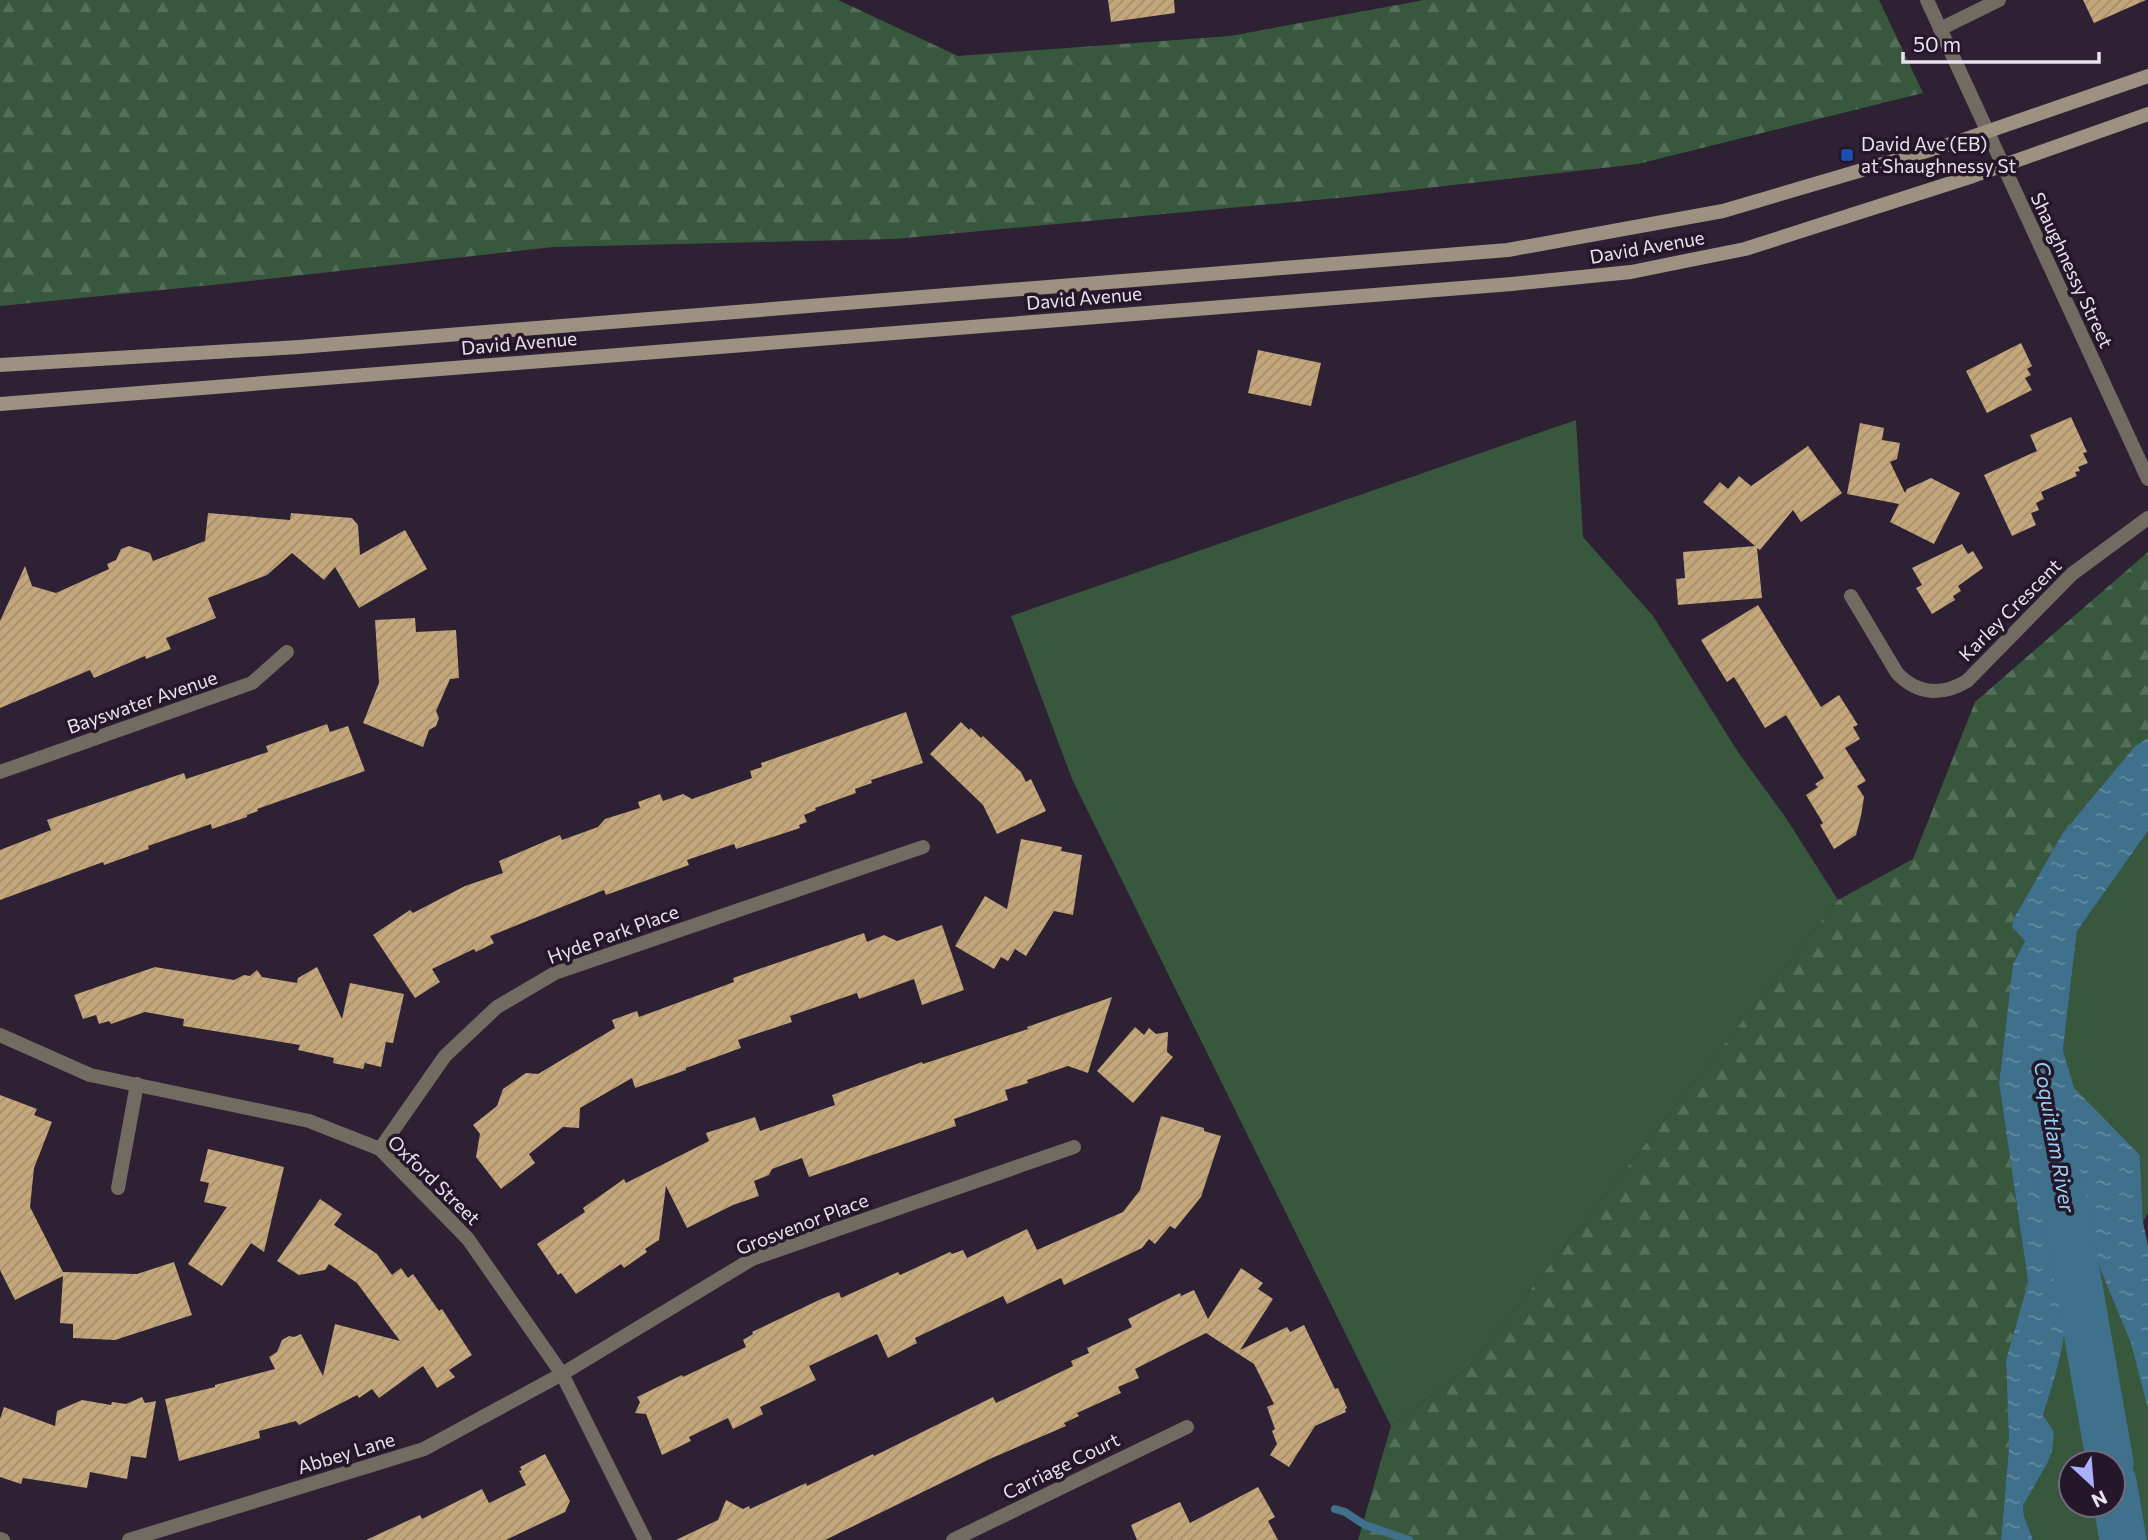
<svg xmlns="http://www.w3.org/2000/svg" width="2148" height="1540" font-family="Commissioner,sans-serif">
  <style>
    .grass { fill: #38583e; fill-rule: evenodd }
    .forest { fill: url(#forest-firs) }
    .water { fill: url(#water-ripples) }
    .lines { fill: none; stroke-linecap: round; stroke-linejoin: round }
    .stream { stroke: #3f708c; stroke-width: 8 }
    .river { stroke: #3f708c; stroke-width: 47 }
    .building { fill: url(#building-hatch) }
    .minor { stroke: #726b61; stroke-width: 14 }
    .tertiary { stroke: #726b61; stroke-width: 14 }
    .secondary { stroke: #9d9182; stroke-width: 14 }
    .transit-dot { fill: #1a4fb4; stroke: #241729; stroke-width: 2.5 }
    .labels { text-anchor: middle; stroke-width: 7; stroke-linejoin: round; paint-order: stroke }
    .poi-label { font-size: 19px; fill: #eae1ee; stroke: #241729; text-anchor: start }
    .street-label { font-size: 19px; fill: #eae1ee; stroke: #241729 }
    .water-label { font-size: 21px; font-style: italic; fill: #96d2f6; stroke: #241729 }
  </style>
  <defs>
    <pattern id="forest-firs" width="22" height="20" patternUnits="userSpaceOnUse" patternTransform="scale(1.75)"><rect width="22" height="20" fill="#38583e"/><path d="M5 1l3.5 6h-7zM16 11l3.5 6h-7z" fill="#55705a"/></pattern>
    <pattern id="water-ripples" width="26" height="14" patternUnits="userSpaceOnUse" patternTransform="scale(1.75)"><rect width="26" height="14" fill="#3f708c"/><path d="M2 4q2-2 4 0t4 0M15 11q2-2 4 0t4 0" fill="none" stroke="#648ba2"/></pattern>
    <pattern id="building-hatch" width="6" height="6" patternUnits="userSpaceOnUse" patternTransform="scale(1.75)"><rect width="6" height="6" fill="#c3a67a"/><path d="M-1 1l2-2M0 6l6-6M5 7l2-2" fill="none" stroke="#a48e6d"/></pattern>
  </defs>
  <rect width="100%" height="100%" fill="#2e2133"/>
  <g class="grass">
    <polygon points="1576,420 1583,537 1653,616 1738,752 1786,818 1838,900 1471,1365 1391,1426 1072,779 1011,616"/>
    <polygon points="2148,831 2148,1213 2143,1222 2140,1155 2073,1088 2063,1050 2077,931"/>
    <path d="M2081 1248 2092 1254 2099 1266C2117 1311 2144 1360 2148 1409 2148 1452 2148 1497 2148 1540H2033L2024 1516 2023 1506 2046 1466 2054 1432 2043 1416C2053 1385 2070 1324 2068 1292 2067 1280 2061 1267 2059 1255L2060 1252ZM2071 1463H2113V1505H2071Z"/>
  </g>
  <g class="forest">
    <polygon points="0,0 838,0 958,56 1230,36 1424,0 1879,0 1923,93 1638,164 1349,197 895,239 553,247 222,284 0,306"/>
    <polygon points="2148,552 2148,738 2135,746 2062,834 2013,920 2012,927 2025,941 2013,964 1999,1083 2028,1282 2006,1360 2009,1446 2001,1540 1358,1540 1391,1426 1471,1365 1838,900 1913,859 1975,702"/>
  </g>
  <path class="water" d="M2148 738V831L2077 931 2063 1050 2074 1088 2140 1155 2143 1222 2148 1246V1409L2131 1343 2099 1266C2089 1249 2079 1245 2060 1252 2058 1267 2068 1283 2068 1299 2068 1332 2054 1384 2043 1415L2054 1432 2052 1451 2046 1466 2023 1506 2024 1516 2033 1540H2001L2009 1446 2006 1360 2028 1282 1999 1083 2013 964 2025 941 2012 927 2013 920 2062 834 2135 746Z"/>
  <g class="lines">
    <polyline class="stream" points="1335,1509 1345,1512 1365,1525 1409,1540"/>
    <g class="river">
      <polyline points="2061,1184 2110,1463"/>
      <polyline points="2113,1482 2123,1540"/>
    </g>
  </g>
  <g class="building">
    <polygon points="1108,0 1174,0 1175,13 1111,22"/>
    <polygon points="2083,0 2146,0 2094,23"/>
    <polygon points="2021,343 2032,366 2027,369 2031,375 2025,378 2032,390 1987,413 1966,371"/>
    <polygon points="1258,350 1321,363 1311,406 1248,393"/>
    <polygon points="2071,417 2087,452 2083,453 2088,463 2078,467 2080,471 2075,472 2077,476 2041,492 2044,499 2036,503 2039,510 2031,513 2036,525 2012,536 1984,475 2037,451 2030,435"/>
    <polygon points="1860,423 1884,428 1882,440 1900,443 1897,459 1890,462 1905,493 1907,489 1931,478 1960,493 1934,544 1890,522 1899,504 1847,494"/>
    <polygon points="1808,446 1842,493 1801,522 1793,510 1760,550 1757,548 1762,598 1678,605 1676,579 1685,578 1683,552 1755,546 1703,502 1720,482 1728,489 1739,476 1751,486"/>
    <polygon points="208,513 290,520 291,513 352,518 358,525 360,555 405,530 427,569 359,608 335,567 324,580 292,553 267,575 208,598 216,618 166,638 171,649 146,659 145,656 94,678 90,670 0,708 0,621 25,566 32,586 56,593 109,569 107,564 116,560 121,549 129,546 150,553 153,561 205,541"/>
    <polygon points="1962,544 1968,554 1973,551 1983,568 1958,586 1961,591 1953,596 1955,600 1932,614 1916,588 1922,585 1912,568"/>
    <polygon points="1758,605 1821,707 1839,695 1858,725 1853,727 1860,739 1845,748 1866,781 1857,786 1864,797 1861,816 1856,835 1834,849 1820,825 1823,823 1806,795 1818,787 1815,784 1824,778 1786,715 1765,728 1734,677 1727,682 1701,640"/>
    <polygon points="415,618 416,632 456,630 459,678 450,679 436,711 439,718 436,726 429,730 423,747 363,723 379,683 375,620"/>
    <polygon points="906,712 923,763 871,780 872,783 855,789 856,793 815,808 816,810 804,815 807,822 799,825 800,828 736,849 734,844 687,860 689,865 606,895 604,890 490,936 494,943 476,952 474,949 432,969 440,982 415,998 373,935 410,910 413,913 465,886 503,873 499,861 560,835 562,840 598,827 605,819 640,808 638,802 660,794 663,801 683,794 692,799 752,778 750,771 762,767 761,763"/>
    <polygon points="961,722 969,730 971,728 981,738 983,736 1021,772 1026,782 1031,779 1046,811 997,834 983,805 930,754"/>
    <polygon points="327,724 330,732 348,726 365,771 257,809 258,811 247,815 247,817 212,829 211,824 148,846 149,849 104,865 103,862 0,900 0,850 51,830 47,820 184,773 186,779 268,752 266,746"/>
    <polygon points="1021,839 1062,847 1061,851 1082,855 1073,915 1054,911 1026,956 1015,949 1008,961 1001,957 994,969 955,946 985,896 1007,909"/>
    <polygon points="942,925 964,990 922,1005 914,979 859,999 857,993 790,1016 792,1022 738,1040 741,1048 686,1068 686,1070 635,1088 632,1078 580,1108 579,1128 563,1127 529,1154 535,1163 501,1189 476,1157 480,1134 473,1125 497,1106 503,1089 526,1073 538,1074 615,1028 612,1020 637,1011 639,1017 734,982 733,978 864,933 867,942 884,935 897,941"/>
    <polygon points="155,967 234,980 244,975 250,976 257,970 262,977 297,983 298,978 317,967 342,1019 350,983 404,994 393,1043 386,1042 381,1067 365,1063 363,1069 333,1063 334,1058 298,1050 300,1045 183,1026 184,1019 145,1012 111,1024 109,1021 99,1024 96,1015 83,1019 74,995"/>
    <polygon points="1112,997 1088,1073 1068,1066 1027,1080 1028,1083 1005,1090 1008,1100 954,1119 956,1126 809,1177 802,1158 772,1169 769,1175 754,1181 759,1196 733,1205 687,1228 666,1186 659,1240 645,1249 647,1252 624,1268 621,1264 576,1294 561,1273 558,1275 537,1244 585,1212 583,1208 624,1179 626,1183 709,1141 706,1133 755,1117 760,1131 835,1105 832,1095 922,1062 923,1064 1028,1029 1027,1027"/>
    <polygon points="1135,1027 1144,1035 1149,1028 1156,1034 1168,1032 1167,1052 1173,1057 1133,1103 1097,1071"/>
    <polygon points="0,1095 37,1109 34,1115 52,1122 34,1168 30,1207 63,1272 137,1274 174,1262 192,1315 115,1340 73,1338 73,1324 60,1323 63,1276 15,1300 0,1270"/>
    <polygon points="1161,1116 1204,1128 1204,1131 1221,1136 1201,1197 1175,1229 1170,1226 1155,1244 1149,1239 1142,1248 1064,1285 1061,1278 1007,1304 1003,1296 915,1338 917,1343 888,1358 877,1334 809,1366 816,1380 760,1407 763,1414 733,1429 728,1418 689,1437 691,1441 662,1455 646,1414 635,1413 640,1402 637,1397 682,1375 683,1377 746,1347 743,1340 753,1334 752,1332 821,1299 839,1292 841,1298 898,1272 900,1275 950,1252 952,1254 963,1250 967,1258 1027,1229 1037,1250 1123,1212 1140,1190"/>
    <polygon points="208,1149 284,1167 264,1252 251,1243 222,1286 188,1264 227,1207 204,1202 209,1183 200,1181"/>
    <polygon points="320,1199 342,1214 334,1225 377,1254 392,1275 401,1268 408,1278 413,1274 439,1311 442,1309 472,1355 449,1370 455,1377 437,1388 423,1366 379,1398 372,1389 359,1398 357,1395 299,1425 296,1421 259,1431 260,1438 179,1461 165,1399 215,1387 215,1385 275,1369 269,1357 277,1352 282,1340 289,1336 294,1337 301,1334 323,1376 335,1324 400,1341 357,1283 329,1264 325,1270 299,1275 277,1261"/>
    <polygon points="1241,1268 1263,1283 1258,1289 1273,1299 1240,1350 1287,1327 1290,1332 1304,1325 1335,1389 1338,1388 1347,1408 1345,1409 1346,1412 1315,1426 1289,1467 1270,1455 1277,1444 1272,1431 1275,1429 1267,1407 1274,1404 1254,1364 1206,1333 1135,1369 1139,1378 1118,1387 1121,1393 1077,1413 1079,1416 1064,1423 1066,1426 992,1458 825,1540 676,1540 718,1520 726,1500 743,1509 749,1506 750,1509 806,1483 807,1486 873,1454 874,1456 993,1397 996,1403 1073,1366 1071,1361 1089,1353 1087,1348 1132,1327 1128,1319 1180,1293 1181,1296 1194,1290 1208,1319"/>
    <polygon points="142,1397 145,1403 156,1401 146,1458 131,1456 127,1479 90,1472 87,1488 23,1478 21,1484 0,1477 0,1419 4,1407 55,1426 57,1411 82,1400 111,1405 112,1402 126,1404"/>
    <polygon points="545,1454 570,1501 565,1512 506,1540 366,1540 420,1515 422,1519 482,1489 489,1503 526,1485 519,1471 522,1470 520,1467"/>
    <polygon points="1258,1487 1275,1517 1268,1521 1278,1540 1137,1540 1131,1525 1180,1502 1190,1523"/>
  </g>
  <g class="lines">
    <g class="minor">
      <polyline points="1940,29 1999,0"/>
      <polyline points="2003,165 2148,479"/>
      <path d="M1851 596 1897 673C1918 695 1942 696 1967 681L2072 574 2148 518"/>
      <polyline points="0,772 252,683 287,652"/>
      <polyline points="0,1035 90,1075 309,1121 380,1149 468,1239 562,1374 645,1540"/>
      <polyline points="380,1149 445,1056 497,1007 555,973 923,847"/>
      <polyline points="118,1188 137,1084"/>
      <polyline points="0,1539 3,1540"/>
      <polyline points="129,1540 424,1449 562,1374 752,1259 1074,1147"/>
      <polyline points="953,1540 1187,1427"/>
    </g>
    <polyline class="tertiary" points="1927,0 2003,165"/>
    <g class="secondary">
      <polyline points="0,365 299,347 1508,250 1723,211 1954,143 2148,76"/>
      <polyline points="0,404 1512,284 1631,272 1745,249 1973,176 2148,114"/>
    </g>
  </g>
  <rect class="transit-dot" x="1840" y="148" width="14" height="14" rx="3.5"/>
  <g class="labels">
    <g class="poi-label">
      <text x="1861" y="151">David Ave (EB)<tspan x="1861" dy="22">at Shaughnessy St</tspan></text>
    </g>
    <g class="street-label">
      <text transform="translate(1647 247) rotate(-10)" y="7">David Avenue</text>
      <text transform="translate(2072 270) rotate(65)" y="7">Shaughnessy Street</text>
      <text transform="translate(1084 298) rotate(-5)" y="7">David Avenue</text>
      <text transform="translate(519 343) rotate(-5)" y="7">David Avenue</text>
      <text transform="translate(2010 610) rotate(-45)" y="7">Karley Crescent</text>
      <text transform="translate(142 702) rotate(-19)" y="7">Bayswater Avenue</text>
      <text transform="translate(613 934) rotate(-20)" y="7">Hyde Park Place</text>
      <text transform="translate(434 1180) rotate(44)" y="7">Oxford Street</text>
      <text transform="translate(802 1224) rotate(-21)" y="7">Grosvenor Place</text>
      <text transform="translate(346 1453) rotate(-17)" y="7">Abbey Lane</text>
      <text transform="translate(1061 1466) rotate(-26)" y="7">Carriage Court</text>
    </g>
    <g class="water-label">
      <text transform="translate(2054 1137) rotate(80)" y="7">Coquitlam River</text>
    </g>
  </g>
  <g transform="translate(2092 1484) rotate(154)"><circle r="33" fill="#241729" stroke="#736878" stroke-width="2"/>
  <path d="M0-5L12 26L0 18L-12 26Z" fill="#a9b0fc"/>
  <text y="-10" font-size="19" font-weight="bold" text-anchor="middle" fill="#eae1ee">N</text>
  </g>
  <path d="M1903 52v10h196v-10" fill="none" stroke="#eae1ee" stroke-width="3.5"/>
  <text x="1913" y="52" font-size="21" fill="#eae1ee" stroke="#241729" stroke-width="5" paint-order="stroke">50 m</text>
</svg>
